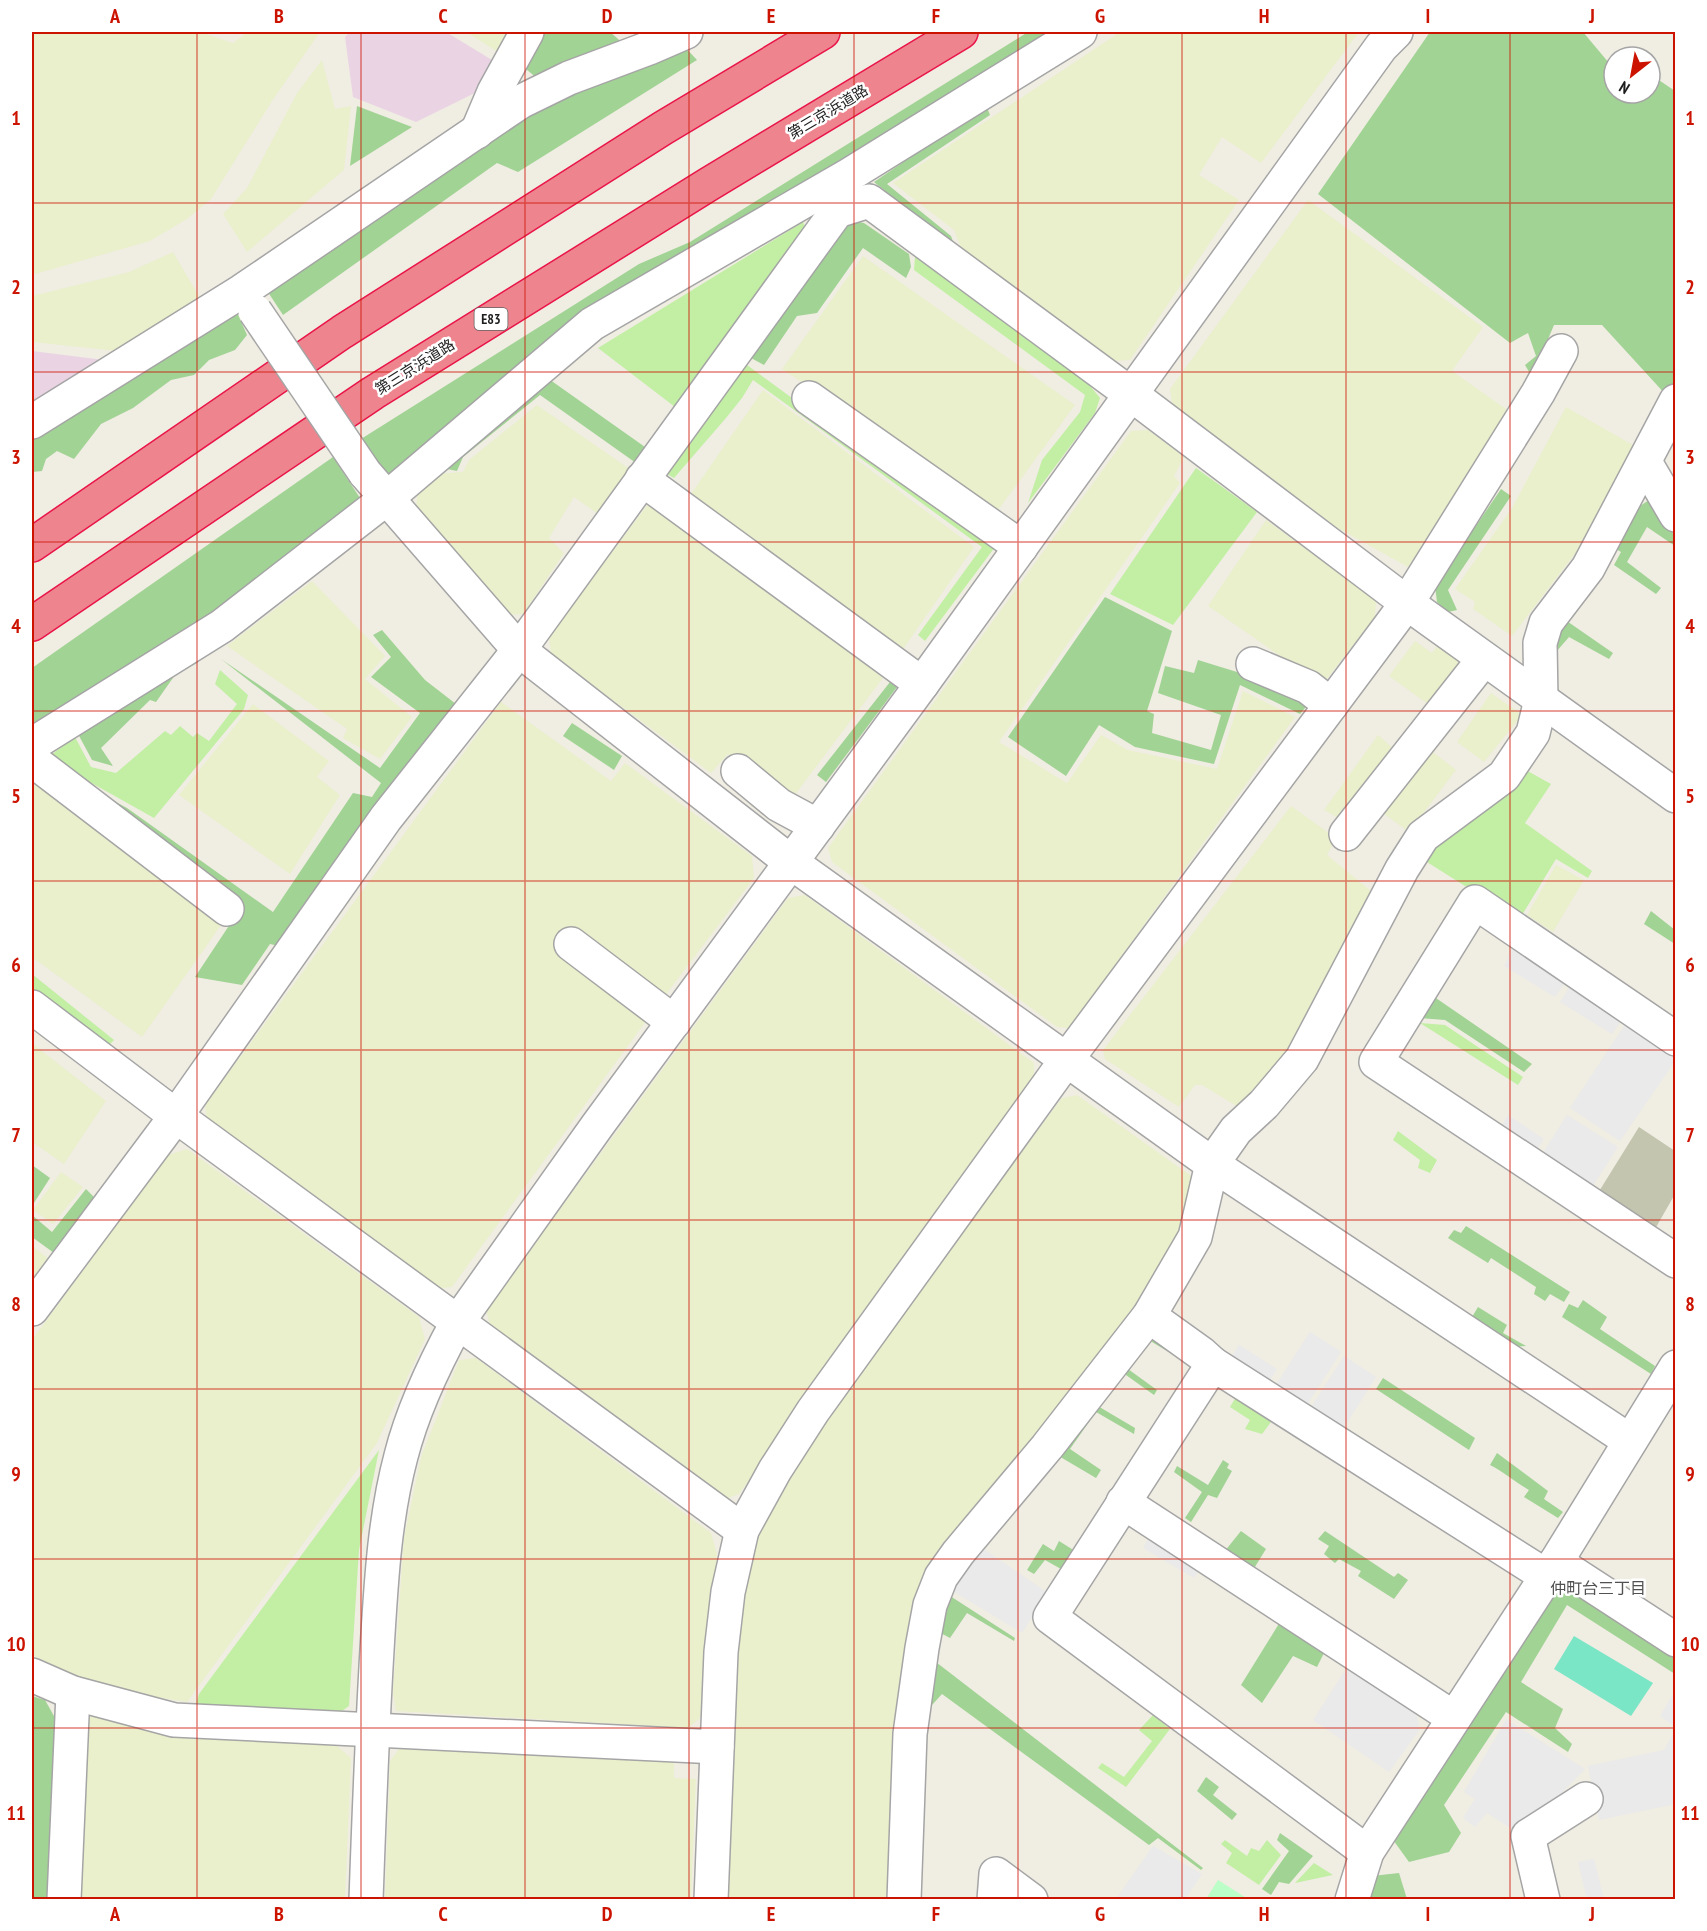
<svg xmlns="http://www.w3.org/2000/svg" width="1707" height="1931" font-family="'PT Sans Narrow','Noto Sans JP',sans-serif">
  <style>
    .industrial { fill: #ead4e4 }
    .construction { fill: #c3c5ae }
    .farmland { fill: #eaf0cc }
    .grass { fill: #c2efa4 }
    .forest { fill: #a1d394 }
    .park { fill: #bcfec7 }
    .pitch { fill: #7ae6c6 }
    .parking { fill: #eaeaea }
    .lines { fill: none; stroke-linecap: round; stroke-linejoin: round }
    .minor-casing { stroke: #a5a5a5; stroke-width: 36 }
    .highway-casing { stroke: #e91549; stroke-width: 36 }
    .minor { stroke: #fff; stroke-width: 33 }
    .highway { stroke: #ee848d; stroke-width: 33 }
    .minor-bridge-casing { stroke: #a5a5a5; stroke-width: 36; stroke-linecap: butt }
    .minor-bridge { stroke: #fff; stroke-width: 33 }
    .grid { fill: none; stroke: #cc1300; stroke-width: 1.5; stroke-opacity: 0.55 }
    .labels { text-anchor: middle; stroke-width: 5; stroke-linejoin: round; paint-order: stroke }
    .shield { fill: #fff; stroke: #626262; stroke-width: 1.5 }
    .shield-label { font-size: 14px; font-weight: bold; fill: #1e1e1e }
    .street-label { font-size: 15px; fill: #1e1e1e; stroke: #fff }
    .neighbourhood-label { font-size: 16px; fill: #515151; stroke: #fff }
    .neatline { fill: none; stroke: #cc1300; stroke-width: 2 }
    .grid-label { font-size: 20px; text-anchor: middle; font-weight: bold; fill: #cc1300 }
  </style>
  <rect width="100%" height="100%" fill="#f0ede3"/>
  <g class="industrial">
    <polygon points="350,32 446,32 497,63 481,90 416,122 353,97 345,37"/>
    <polygon points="32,351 112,361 32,411"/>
  </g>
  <polygon class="construction" points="1639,1127 1675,1151 1675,1194 1655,1229 1598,1193"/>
  <g class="farmland">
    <polygon points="32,32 200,32 233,43 248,32 320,32 272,101 211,199 187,219 150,241 32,275"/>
    <polygon points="466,32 520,32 504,56"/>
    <polygon points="1120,32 1359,32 1261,163 1222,137 1199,175 1239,200 1130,360 1111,361 964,255 954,230 893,183"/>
    <polygon points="322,60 335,109 351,106 344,170 247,252 223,214 247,188 297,93"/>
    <polygon points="1308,200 1483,327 1452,371 1509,411 1408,567 1336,527 1172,403 1170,389"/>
    <polygon points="173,252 200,298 117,351 32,342 32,296 129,272"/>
    <polygon points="863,256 1075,405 996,513 782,369"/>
    <polygon points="763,390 974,547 899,655 684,504"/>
    <polygon points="537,405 631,470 598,514 574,497 549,538 564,553 523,614 507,615 415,513 418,491 436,474 463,472 469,460"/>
    <polygon points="1566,407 1633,445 1577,551 1512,636 1473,609 1475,602 1455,589 1512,508"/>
    <polygon points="1148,430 1184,457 1174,476 1180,483 999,742 1067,783 1101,735 1128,750 1217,769 1243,691 1295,717 1069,1028 1057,1027 832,862 828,848 1131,431"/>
    <polygon points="651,500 883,678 791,800 728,754 711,773 551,654 549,637"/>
    <polygon points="1266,520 1376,600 1375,617 1322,685 1208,606"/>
    <polygon points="312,581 385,656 365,679 412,717 380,759 343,738 347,729 227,646"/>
    <polygon points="1415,641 1432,653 1438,645 1462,665 1432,707 1389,676"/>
    <polygon points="1491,693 1522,715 1484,762 1457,742"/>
    <polygon points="501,702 611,781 625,763 752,856 754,878 649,1017 452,1287 435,1289 207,1121 205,1105"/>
    <polygon points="253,704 329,761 317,777 340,795 290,874 179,795"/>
    <polygon points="1378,735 1395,750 1342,820 1324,810"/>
    <polygon points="1429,749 1456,770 1409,832 1380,811"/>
    <polygon points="32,782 224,921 142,1037 32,957"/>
    <polygon points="1291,806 1336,838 1327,855 1371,891 1291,1052 1243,1110 1202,1085 1195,1085 1179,1107 1105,1059 1103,1050"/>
    <polygon points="1556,865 1584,880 1553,932 1527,915"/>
    <polygon points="805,895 1034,1063 1034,1082 739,1494 725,1499 492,1332 486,1310 788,898"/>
    <polygon points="33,1044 106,1101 64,1164 32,1142"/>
    <polygon points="1077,1095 1197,1180 1199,1192 1141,1314 933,1573 895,1899 725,1900 733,1688 749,1560 771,1503 816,1427 1062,1098"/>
    <polygon points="187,1149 419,1317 425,1339 377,1443 187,1702 129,1693 65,1671 32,1655 32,1340 168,1155"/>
    <polygon points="61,1172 83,1187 53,1224 33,1210"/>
    <polygon points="32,1246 49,1259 32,1283"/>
    <polygon points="476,1358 711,1533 717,1554 700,1718 688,1728 396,1711 393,1692 404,1538 421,1457 459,1360"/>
    <polygon points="93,1714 145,1730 215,1739 336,1745 351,1758 345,1899 75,1900 83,1725"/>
    <polygon points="399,1749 674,1760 674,1778 696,1779 691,1899 385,1900 390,1761"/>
  </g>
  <g class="grass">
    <polygon points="803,222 806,229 675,407 598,348"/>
    <polygon points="915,257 1086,381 1100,398 1095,413 1028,503 1042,460 1080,412 1085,395 914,270"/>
    <polygon points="747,365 995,547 925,641 918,635 982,547 753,380 742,398 726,418 674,478 665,473"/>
    <polygon points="1196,468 1257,512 1173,625 1110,594"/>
    <polygon points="220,670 248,695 244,709 154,818 47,758 75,737 91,767 116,773 165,731 171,735 180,726 193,737 197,733 209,741 237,704 215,684"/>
    <polygon points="1522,768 1551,784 1525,823 1592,871 1588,878 1556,859 1519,920 1419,857"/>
    <polygon points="32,974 114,1040 107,1047 32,992"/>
    <polygon points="1420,1023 1445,1025 1523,1077 1518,1085"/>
    <polygon points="1398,1131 1437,1160 1430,1173 1418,1168 1420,1160 1393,1140"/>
    <polygon points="1236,1397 1271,1422 1262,1434 1245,1429 1250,1420 1230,1407"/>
    <polygon points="379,1450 359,1550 349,1706 339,1713 196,1704 199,1694"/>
    <polygon points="1153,1715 1170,1729 1126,1787 1098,1768 1102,1763 1124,1777 1152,1741 1139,1730"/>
    <polygon points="1225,1840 1247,1856 1251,1848 1259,1851 1267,1840 1281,1855 1259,1885 1226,1863 1232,1853 1221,1844"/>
    <polygon points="1314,1863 1333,1875 1295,1883"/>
  </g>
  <g class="forest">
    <polygon points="542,32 610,32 625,45 538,79 520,64"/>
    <polygon points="1028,32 1060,32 592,310 389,480 361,439 639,264 690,242"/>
    <polygon points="1430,32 1583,32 1614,69 1614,93 1650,93 1650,74 1675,91 1675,386 1667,396 1602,325 1554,325 1532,377 1525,365 1536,356 1528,333 1510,343 1318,194"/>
    <polygon points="683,45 697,60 518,172 497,163 283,315 264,286 481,146 583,84"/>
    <polygon points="357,106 412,127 350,166"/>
    <polygon points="980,110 988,110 990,115 887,184 951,236 955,247 874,182"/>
    <polygon points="847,220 864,223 909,254 911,267 906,278 863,248 817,313 797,316 764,365 751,358"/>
    <polygon points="236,310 247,335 235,350 209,360 194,375 171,380 133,408 101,424 74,459 57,451 46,459 42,471 32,472 32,437"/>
    <polygon points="546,377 645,447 636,463 540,395 463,457 457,471 437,467"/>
    <polygon points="333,457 362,501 230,605 32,726 32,668"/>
    <polygon points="1501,489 1511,496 1448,590 1457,610 1448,612 1437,602 1435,586"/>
    <polygon points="1652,498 1675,537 1675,546 1647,527 1627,562 1661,588 1656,594 1614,565 1621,552 1611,546 1628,514"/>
    <polygon points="1105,597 1172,631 1147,711 1154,714 1152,733 1211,750 1221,715 1158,693 1165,666 1194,673 1198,660 1302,692 1311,701 1300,714 1240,685 1214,764 1135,747 1099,725 1066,776 1008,737"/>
    <polygon points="1561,617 1613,653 1609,659 1569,637 1556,652 1553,631"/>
    <polygon points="382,630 425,680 456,704 279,946 270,944 242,985 195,977 240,909 40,761 127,808 273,912 353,793 372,797 381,783 221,659 380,768 420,713 371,677 391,657 373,635"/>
    <polygon points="190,654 197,663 175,675 156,702 150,700 101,748 113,766 92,760 77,732"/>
    <polygon points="890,682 897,687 826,782 817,775"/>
    <polygon points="572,723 622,756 614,770 563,736"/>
    <polygon points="1651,911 1675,930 1675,944 1644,924"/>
    <polygon points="1430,994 1532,1064 1524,1072 1445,1020 1419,1018"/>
    <polygon points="32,1165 50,1178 32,1206"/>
    <polygon points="86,1189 95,1198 54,1253 32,1237 32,1215 52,1232"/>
    <polygon points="1466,1226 1570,1292 1564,1302 1550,1294 1545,1301 1534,1294 1536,1287 1491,1258 1488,1263 1448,1238 1454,1230 1461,1233"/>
    <polygon points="1583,1300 1607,1317 1600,1329 1655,1366 1651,1374 1562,1317 1569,1304 1578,1308"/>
    <polygon points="1478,1307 1507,1325 1503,1333 1526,1346 1510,1347 1472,1317"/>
    <polygon points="1146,1328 1187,1355 1182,1360 1147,1339 1128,1369 1157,1390 1154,1395 1119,1370"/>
    <polygon points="1383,1378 1475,1438 1469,1450 1376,1389"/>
    <polygon points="1091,1402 1135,1428 1134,1434 1096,1412 1070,1449 1101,1470 1096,1478 1057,1455"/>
    <path d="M1497 1453 1548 1491 1544 1499 1563 1512 1558 1518 1524 1497 1529 1490C1515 1482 1504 1472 1490 1465Z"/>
    <polygon points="1223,1460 1229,1464 1227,1468 1232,1471 1217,1498 1208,1495 1191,1522 1185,1518 1202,1492 1174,1472 1177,1466 1208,1485"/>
    <polygon points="1241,1531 1266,1549 1253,1570 1224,1552"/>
    <polygon points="1325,1531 1394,1577 1398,1573 1408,1580 1394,1599 1358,1576 1361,1571 1339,1559 1335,1563 1324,1554 1329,1546 1318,1539"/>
    <polygon points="1059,1541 1075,1551 1061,1569 1045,1560 1034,1574 1027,1570 1043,1544 1054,1551"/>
    <polygon points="1558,1579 1675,1654 1675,1674 1567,1605 1521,1682 1563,1709 1555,1728 1572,1744 1568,1752 1506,1712 1444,1805 1461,1833 1449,1852 1409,1862 1391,1837"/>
    <polygon points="944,1592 1015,1638 1014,1641 967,1613 950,1638 935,1630"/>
    <polygon points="1280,1622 1325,1651 1317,1667 1293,1656 1262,1703 1241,1685"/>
    <polygon points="932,1659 1203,1868 1201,1870 1158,1838 1149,1845 942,1694 932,1705 923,1706"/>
    <polygon points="32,1696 45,1700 59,1725 48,1899 32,1899"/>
    <polygon points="1206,1777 1219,1787 1213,1795 1237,1814 1232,1820 1197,1791"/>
    <polygon points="1280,1833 1313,1856 1289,1884 1279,1882 1271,1895 1262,1889 1289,1851 1277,1840"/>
    <polygon points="1399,1873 1407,1899 1368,1900 1372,1876"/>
  </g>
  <polygon class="park" points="1218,1880 1248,1899 1206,1899"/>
  <polygon class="pitch" points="1574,1636 1653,1683 1631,1716 1554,1669"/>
  <g class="parking">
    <polygon points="1512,949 1565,983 1555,997 1504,966"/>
    <polygon points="1571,985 1621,1021 1612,1034 1560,1002"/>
    <polygon points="1626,1023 1675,1057 1675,1061 1620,1141 1570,1108"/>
    <polygon points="1508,1115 1544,1139 1535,1153 1499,1130"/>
    <polygon points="1567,1115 1618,1147 1592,1187 1541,1156"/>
    <polygon points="1310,1332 1341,1352 1305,1408 1272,1391"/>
    <polygon points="1239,1345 1277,1369 1267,1385 1228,1362"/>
    <polygon points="1344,1356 1376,1377 1341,1432 1308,1412"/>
    <polygon points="1151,1534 1202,1566 1194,1578 1143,1548"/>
    <polygon points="978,1545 1048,1593 1022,1633 946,1587"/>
    <polygon points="1346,1669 1416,1712 1420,1729 1389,1772 1313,1720"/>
    <polygon points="1675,1691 1675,1727 1660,1716"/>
    <polygon points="1506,1719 1585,1769 1521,1835 1487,1813 1475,1827 1463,1818 1475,1799 1464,1792"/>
    <polygon points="1675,1731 1675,1804 1599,1820 1588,1766 1664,1750"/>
    <polygon points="1153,1846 1202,1874 1185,1899 1116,1899"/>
    <polygon points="1594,1859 1604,1899 1587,1899 1578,1862"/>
  </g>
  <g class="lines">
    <defs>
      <g id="minor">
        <polyline points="477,132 494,92 527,32"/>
        <polyline points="809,398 1021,547"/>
        <polyline points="32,422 242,291 520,102 569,78 649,48 686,32"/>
        <polyline points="1645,462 1676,515"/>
        <polyline points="365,473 519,650 792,863 1212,1164 1630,1441"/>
        <polyline points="642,479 922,684"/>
        <polyline points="1253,664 1308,687 1331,705"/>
        <polyline points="32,743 41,739 222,626 387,498 592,324 849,175 1080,32"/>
        <polyline points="32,760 227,909"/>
        <polyline points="738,771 779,805 818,826"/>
        <polyline points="1346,834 1484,659"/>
        <polyline points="571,944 674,1022"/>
        <polyline points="32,1007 176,1116 742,1530"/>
        <polyline points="1676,1039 1475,902 1376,1062 1676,1261"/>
        <polyline points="32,1309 176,1116 386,818 519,650 837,211 869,201 1132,395 1407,603 1676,796"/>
        <polyline points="1149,1316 1202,1354 1213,1364"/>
        <polyline points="1123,1502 1454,1718"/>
        <polyline points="1556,1562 1676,1640"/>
        <polyline points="32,1675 73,1693 174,1720 717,1747"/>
        <polyline points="1367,1852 1050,1617 1213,1364 1546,1576"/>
        <polyline points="64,1900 73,1693"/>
        <path d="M366 1900C369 1816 372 1733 377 1650 381 1585 384 1520 401 1456 413 1409 434 1365 457 1323L597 1126 922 684 1381 47 1396 32"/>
        <polyline points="711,1900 721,1652 728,1592 742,1530 775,1470 813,1411 1067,1059 1407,603 1538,393 1561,351"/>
        <polyline points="904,1900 910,1734 922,1648 930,1605 941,1577 958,1553 1047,1447 1149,1316 1195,1237 1212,1164 1236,1130 1264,1104 1302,1059 1402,869 1423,836 1504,776 1533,733 1541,700 1540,643 1546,623 1588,568 1676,401"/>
        <polyline points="994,1900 996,1874 1031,1900"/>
        <polyline points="1352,1900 1367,1852 1556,1562 1676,1367"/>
        <polyline points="1543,1900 1528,1836 1586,1799"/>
      </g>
      <g id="highway">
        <polyline points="32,545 342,332 663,128 823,32"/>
        <polyline points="32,624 373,393 709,184 961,32"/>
      </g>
    </defs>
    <use href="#minor" class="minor-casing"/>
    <use href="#highway" class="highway-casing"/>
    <use href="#minor" class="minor"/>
    <use href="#highway" class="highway"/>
    <defs>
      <polyline id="minor-bridge" points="255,311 365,473"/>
    </defs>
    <use href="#minor-bridge" class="minor-bridge-casing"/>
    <use href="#minor-bridge" class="minor-bridge"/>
  </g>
  <path class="grid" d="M197 32V1900M361 32V1900M525 32V1900M689 32V1900M854 32V1900M1018 32V1900M1182 32V1900M1346 32V1900M1510 32V1900M32 203H1676M32 372H1676M32 542H1676M32 711H1676M32 881H1676M32 1050H1676M32 1220H1676M32 1389H1676M32 1559H1676M32 1728H1676"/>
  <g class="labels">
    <rect class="shield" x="474.5" y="308" width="33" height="22" rx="4.5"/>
    <g class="shield-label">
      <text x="491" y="324">E83</text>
    </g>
    <g class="street-label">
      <text transform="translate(828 112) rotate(-31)" y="5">第三京浜道路</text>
      <text transform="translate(415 367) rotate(-32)" y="5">第三京浜道路</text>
    </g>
    <g class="neighbourhood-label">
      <text x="1598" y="1594">仲町台三丁目</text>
    </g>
  </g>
  <rect width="1707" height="1931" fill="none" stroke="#ffffff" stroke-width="66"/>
  <g transform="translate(1632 75) rotate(211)"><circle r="28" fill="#ffffff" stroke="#a5a5a5" stroke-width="1.5"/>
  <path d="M0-4.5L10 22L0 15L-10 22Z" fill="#cc1300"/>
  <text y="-9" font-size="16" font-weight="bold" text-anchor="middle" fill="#1e1e1e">N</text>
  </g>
  <rect x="33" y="33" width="1641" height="1865" class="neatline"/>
  <g class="grid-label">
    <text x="115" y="23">A</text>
    <text x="279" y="23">B</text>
    <text x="443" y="23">C</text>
    <text x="607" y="23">D</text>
    <text x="771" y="23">E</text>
    <text x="936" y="23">F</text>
    <text x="1100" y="23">G</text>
    <text x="1264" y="23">H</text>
    <text x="1428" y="23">I</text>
    <text x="1592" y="23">J</text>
    <text x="16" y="125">1</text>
    <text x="1690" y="125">1</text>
    <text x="16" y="294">2</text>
    <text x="1690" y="294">2</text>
    <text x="16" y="464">3</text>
    <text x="1690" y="464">3</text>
    <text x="16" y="633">4</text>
    <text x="1690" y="633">4</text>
    <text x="16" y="803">5</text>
    <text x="1690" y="803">5</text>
    <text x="16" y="972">6</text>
    <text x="1690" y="972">6</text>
    <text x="16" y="1142">7</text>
    <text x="1690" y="1142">7</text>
    <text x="16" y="1311">8</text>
    <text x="1690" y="1311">8</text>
    <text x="16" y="1481">9</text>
    <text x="1690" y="1481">9</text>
    <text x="16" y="1651">10</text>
    <text x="1690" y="1651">10</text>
    <text x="16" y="1820">11</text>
    <text x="1690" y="1820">11</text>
    <text x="115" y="1921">A</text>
    <text x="279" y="1921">B</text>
    <text x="443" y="1921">C</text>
    <text x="607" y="1921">D</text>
    <text x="771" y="1921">E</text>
    <text x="936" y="1921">F</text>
    <text x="1100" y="1921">G</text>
    <text x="1264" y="1921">H</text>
    <text x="1428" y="1921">I</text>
    <text x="1592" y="1921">J</text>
  </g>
</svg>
